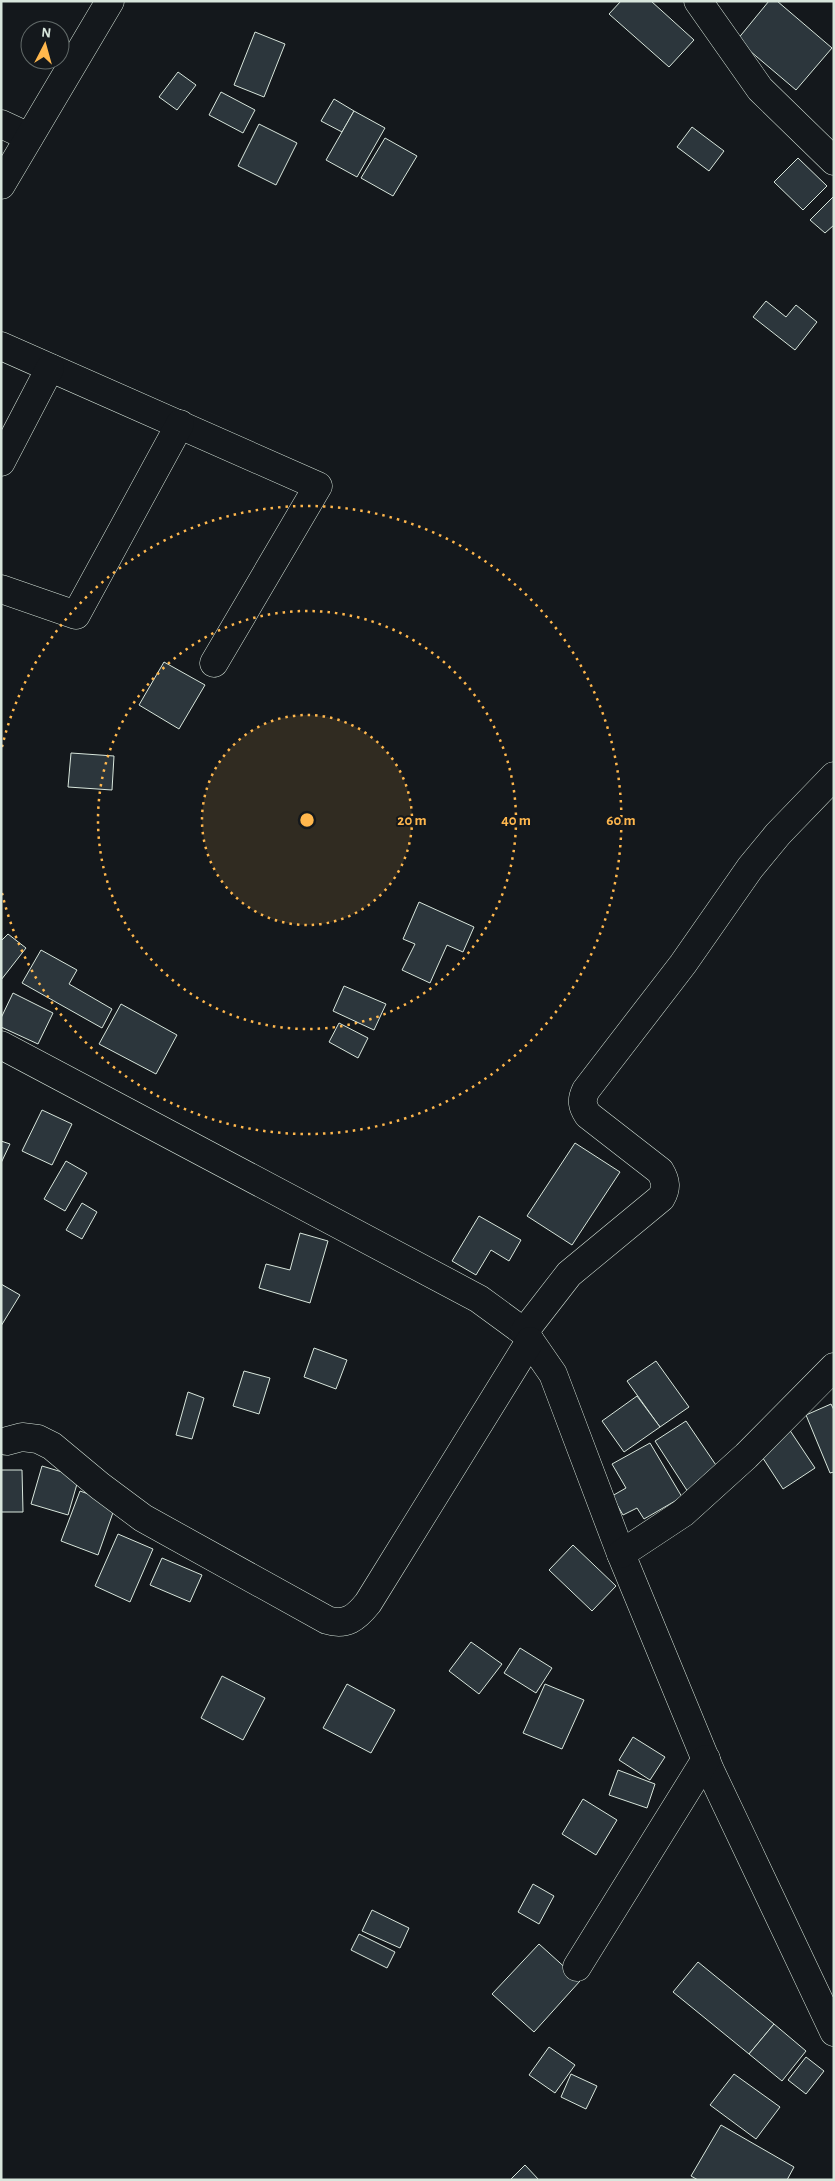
<svg xmlns="http://www.w3.org/2000/svg" width="835" height="2181" font-family="'Alegreya Sans',sans-serif">
  <style>
    .building { fill: #2c363c; stroke: #d8e6dc }
    .lines { fill: none; stroke-linecap: round; stroke-linejoin: round }
    .minor-casing { stroke: #d8e6dc; stroke-width: 29 }
    .minor { stroke: #14181c; stroke-width: 28 }
    .ring { fill: none; stroke: #ffb74d; stroke-width: 2.5; stroke-dasharray: 2.5 5 }
    .centre { fill: #ffb74d; stroke: #14181c; stroke-width: 2.5 }
    .ring-label { font-size: 15px; text-anchor: middle; font-weight: bold; fill: #ffb74d; stroke: #14181c; stroke-width: 4; stroke-linejoin: round; paint-order: stroke }
  </style>
  <rect width="100%" height="100%" fill="#14181c"/>
  <g class="building">
    <polygon points="621,1 651,1 694,40 669,67 609,14"/>
    <polygon points="769,1 777,1 832,48 796,90 737,40"/>
    <polygon points="255,32 285,44 264,97 234,85"/>
    <polygon points="178,72 196,85 177,110 159,97"/>
    <polygon points="221,92 255,110 243,133 209,115"/>
    <polygon points="334,99 354,111 342,132 321,121"/>
    <polygon points="354,111 385,128 357,177 326,160"/>
    <polygon points="259,124 297,143 276,185 238,166"/>
    <polygon points="692,127 724,151 709,171 677,147"/>
    <polygon points="385,138 417,156 393,196 361,178"/>
    <polygon points="798,158 827,186 803,210 774,182"/>
    <polygon points="834,196 834,225 825,233 810,220"/>
    <polygon points="766,301 786,317 796,305 817,322 795,350 753,317"/>
    <polygon points="164,662 205,685 179,729 139,705"/>
    <polygon points="71,753 114,756 112,790 68,787"/>
    <polygon points="419,902 474,927 463,952 447,945 430,983 402,970 415,944 403,939"/>
    <polygon points="8,934 26,948 1,980 1,941"/>
    <polygon points="41,950 77,970 69,984 112,1009 102,1028 22,983"/>
    <polygon points="344,986 386,1004 374,1030 333,1011"/>
    <polygon points="13,993 53,1013 38,1044 1,1027 1,1018"/>
    <polygon points="121,1004 177,1035 156,1074 99,1044"/>
    <polygon points="339,1023 368,1038 358,1058 329,1042"/>
    <polygon points="42,1110 72,1124 52,1165 22,1151"/>
    <polygon points="1,1141 10,1144 1,1163"/>
    <polygon points="575,1143 620,1172 572,1245 527,1216"/>
    <polygon points="66,1161 87,1173 65,1211 44,1199"/>
    <polygon points="82,1203 97,1212 82,1239 66,1230"/>
    <polygon points="479,1216 521,1240 509,1261 491,1250 476,1275 452,1261"/>
    <polygon points="300,1233 328,1241 310,1303 259,1288 266,1264 290,1270"/>
    <polygon points="1,1284 20,1295 1,1326"/>
    <polygon points="314,1348 347,1360 336,1389 304,1377"/>
    <polygon points="656,1361 689,1407 660,1427 627,1381"/>
    <polygon points="244,1371 270,1378 259,1414 233,1406"/>
    <polygon points="188,1392 204,1398 192,1439 176,1435"/>
    <polygon points="637,1396 660,1427 624,1452 602,1421"/>
    <polygon points="831,1404 834,1410 834,1472 830,1473 806,1415"/>
    <polygon points="686,1421 720,1471 688,1492 655,1441"/>
    <polygon points="789,1429 815,1468 783,1489 757,1449"/>
    <polygon points="650,1443 682,1497 644,1519 637,1508 623,1515 612,1496 626,1488 612,1464"/>
    <polygon points="42,1466 79,1477 68,1515 31,1504"/>
    <polygon points="1,1470 22,1470 23,1512 1,1512"/>
    <polygon points="80,1491 116,1504 98,1555 61,1541"/>
    <polygon points="118,1534 153,1549 130,1602 95,1586"/>
    <polygon points="573,1545 616,1586 592,1611 549,1570"/>
    <polygon points="162,1558 202,1575 190,1602 150,1585"/>
    <polygon points="471,1642 502,1664 479,1694 449,1671"/>
    <polygon points="520,1648 552,1668 536,1693 504,1673"/>
    <polygon points="222,1676 265,1698 243,1740 201,1718"/>
    <polygon points="347,1684 395,1710 371,1753 323,1728"/>
    <polygon points="545,1684 584,1700 562,1749 523,1733"/>
    <polygon points="633,1737 665,1757 650,1780 619,1760"/>
    <polygon points="618,1770 655,1784 647,1808 609,1795"/>
    <polygon points="583,1799 617,1820 596,1855 562,1834"/>
    <polygon points="533,1884 554,1896 539,1924 518,1912"/>
    <polygon points="372,1910 409,1928 400,1948 362,1931"/>
    <polygon points="359,1934 395,1952 387,1968 351,1950"/>
    <polygon points="539,1944 580,1981 534,2032 492,1994"/>
    <polygon points="698,1962 774,2024 749,2054 673,1992"/>
    <polygon points="774,2024 806,2051 782,2081 749,2054"/>
    <polygon points="549,2047 575,2065 555,2093 529,2075"/>
    <polygon points="806,2057 824,2071 806,2094 788,2080"/>
    <polygon points="571,2074 597,2086 586,2109 561,2097"/>
    <polygon points="734,2074 780,2107 756,2139 710,2105"/>
    <polygon points="721,2125 794,2167 787,2180 698,2180 691,2176"/>
    <polygon points="525,2165 539,2180 510,2180"/>
  </g>
  <g class="lines">
    <defs>
      <g id="minor">
        <polyline points="698,1 760,89 834,161"/>
        <polyline points="1,124 29,137"/>
        <polyline points="1,185 110,1"/>
        <polyline points="1,346 318,486 214,663"/>
        <polyline points="1,462 50,368"/>
        <polyline points="1,589 76,615 180,424"/>
        <polyline points="1,1045 479,1299 524,1332 553,1374 621,1554 710,1770 834,2032"/>
        <path d="M524 1332 569 1274 661 1198C667 1188 666 1181 660 1171L588 1115C582 1106 581 1100 586 1090L683 964 750 868 778 834 834 776"/>
        <path d="M7 1441 22 1437 38 1439 52 1446 100 1486 143 1518 327 1620C346 1626 356 1618 368 1603L530 1341"/>
        <polyline points="621,1554 683,1513 746,1456 834,1367"/>
        <polyline points="577,1967 706,1759"/>
      </g>
    </defs>
    <use href="#minor" class="minor-casing"/>
    <use href="#minor" class="minor"/>
  </g>
  <circle cx="307" cy="820" r="105" fill="#ffb74d" fill-opacity=".12"/>
  <g class="ring">
    <circle cx="307" cy="820" r="105"/>
    <circle cx="307" cy="820" r="209"/>
    <path d="M2 747A314 314 0 1 1 2 893"/>
  </g>
  <circle cx="307" cy="820" r="8" class="centre"/>
  <g class="ring-label">
    <text x="412" y="825">20 m</text>
    <text x="516" y="825">40 m</text>
    <text x="621" y="825">60 m</text>
  </g>
  <rect width="835" height="2181" fill="none" stroke="#d8e6dc" stroke-width="5"/>
  <g transform="translate(45 45) rotate(6)"><circle r="24" fill="#14181c" stroke="#626a69"/>
  <path d="M0-4L9 19L0 12L-9 19Z" fill="#ffb74d"/>
  <text y="-8" font-size="14" font-weight="bold" text-anchor="middle" fill="#d8e6dc">N</text>
  </g>
</svg>
